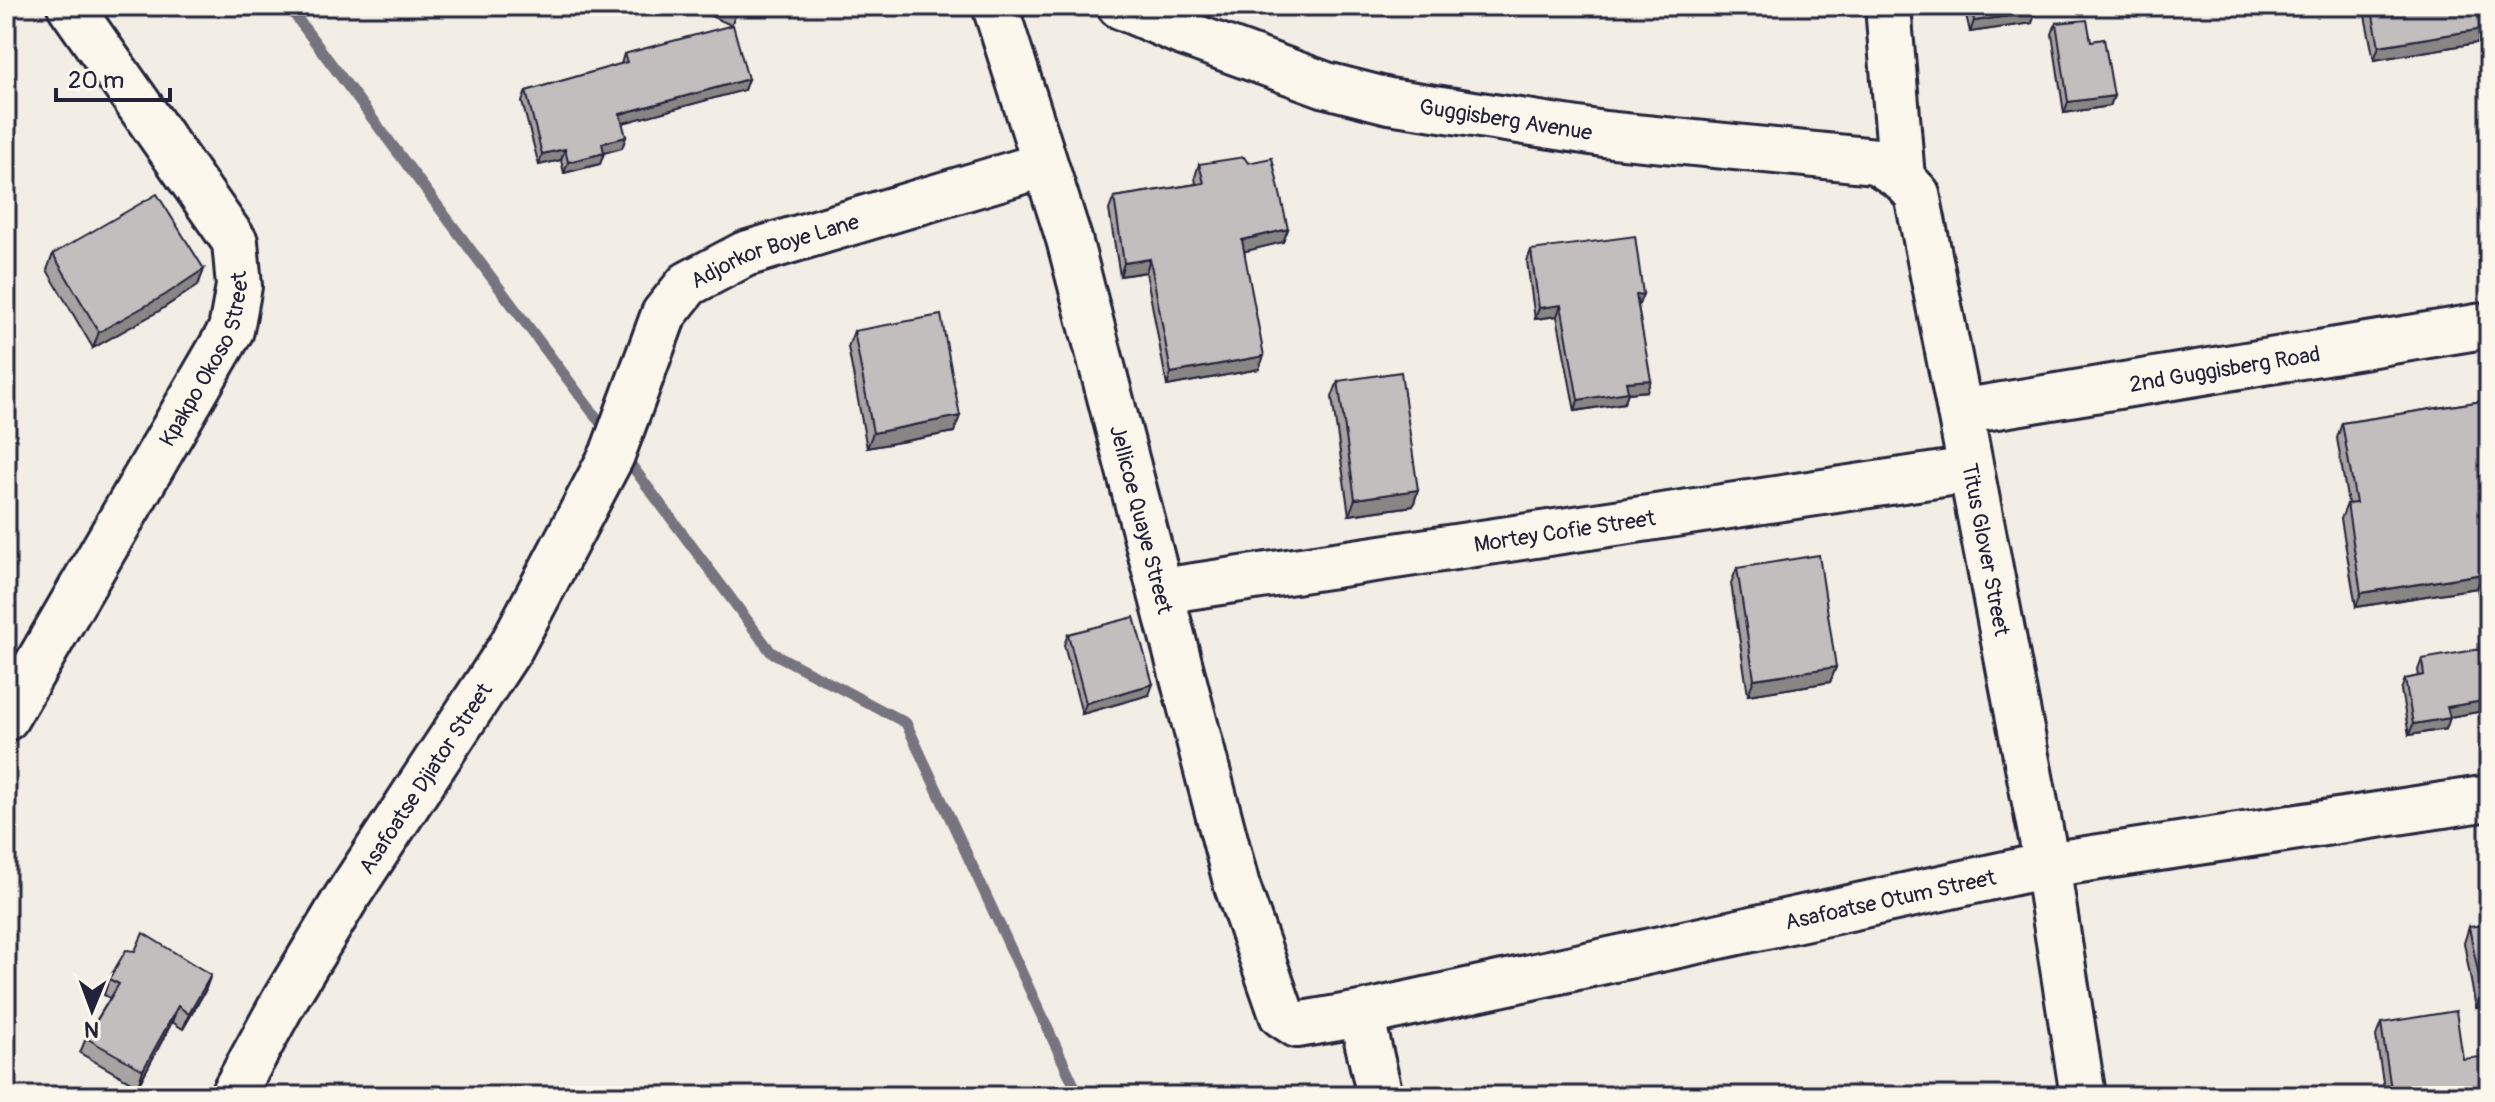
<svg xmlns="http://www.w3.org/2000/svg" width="2495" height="1102" font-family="Pangolin,sans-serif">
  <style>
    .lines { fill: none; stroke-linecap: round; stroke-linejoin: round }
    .stream { stroke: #76747f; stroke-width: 11 }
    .minor-casing { stroke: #22223b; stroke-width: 50 }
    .major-casing { stroke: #22223b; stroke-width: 50 }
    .minor { stroke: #fbf7ec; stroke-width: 44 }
    .major { stroke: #fbf7ec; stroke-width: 44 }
    .wall { fill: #a7a3a3; stroke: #22223b; stroke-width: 2 }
    .shaded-wall { fill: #888585; stroke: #22223b; stroke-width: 2 }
    .building { fill: #c2bebe; stroke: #22223b; stroke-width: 2 }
    .labels { text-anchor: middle; stroke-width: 6; stroke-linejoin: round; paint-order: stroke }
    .street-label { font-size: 22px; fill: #22223b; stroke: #fbf7ec }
  </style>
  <rect width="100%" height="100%" fill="#f2eee5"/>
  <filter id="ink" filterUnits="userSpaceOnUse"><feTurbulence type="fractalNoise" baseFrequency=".0125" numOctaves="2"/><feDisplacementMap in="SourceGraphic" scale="16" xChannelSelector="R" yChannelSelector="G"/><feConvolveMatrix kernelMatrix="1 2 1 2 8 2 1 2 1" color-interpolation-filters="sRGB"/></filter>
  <g filter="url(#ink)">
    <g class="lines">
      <g class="stream">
        <polyline points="288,6 608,433"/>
        <polyline points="623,454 771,652 906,723 1079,1096"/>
      </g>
      <defs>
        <g id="minor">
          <path id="s1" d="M995 6 1069 239 1237 886 1282 1015 1297 1025 1361 1014 2047 865 2489 798"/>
          <polyline points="1888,6 1902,178"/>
          <path id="s2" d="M1960 412 2047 865 2083 1096"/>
          <path id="s3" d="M1161 591 1970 470"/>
          <path id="s4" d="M6 718 231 330 239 286 235 242 70 6"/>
          <polyline points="1361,1014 1380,1096"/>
          <path id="s5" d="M232 1096 284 1001 346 898 511 647 612 455 664 314 688 284 745 254 1043 165"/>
        </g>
        <g id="major">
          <path id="s6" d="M1120 6 1183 33 1326 85 1389 101 1604 134 1876 161 1902 178 1917 194 1960 412 2489 325"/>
        </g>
      </defs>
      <use href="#minor" class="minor-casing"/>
      <use href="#major" class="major-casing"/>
      <use href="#minor" class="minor"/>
      <use href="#major" class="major"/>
    </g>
    <g class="wall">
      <polygon points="688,6 740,6 731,25"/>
      <polygon points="1964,6 2035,6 2032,23 1970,32"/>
      <polygon points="2363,6 2489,6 2489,41 2374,60"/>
      <polygon points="2056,23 2114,96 2110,106 2064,113 2052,34"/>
      <polygon points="624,54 748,79 744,90 622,123 626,137 622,148 604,153 600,164 564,173 561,160 539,165 522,102 526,91 621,64"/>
      <polygon points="1199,164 1288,229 1283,242 1244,251 1259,369 1167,386 1146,272 1120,276 1109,210 1114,197 1196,184 1195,177"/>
      <polygon points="1531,250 1643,294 1639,304 1638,305 1647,391 1628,393 1624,403 1575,411 1557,316 1535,319 1527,261"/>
      <polygon points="53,254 204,269 198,285 159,311 93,348 47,270"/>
      <polygon points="854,331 954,432 867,448 848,347"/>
      <polygon points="1338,381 1418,490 1413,506 1349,515 1332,397"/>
      <polygon points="2489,400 2489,623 2485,624 2477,588 2356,607 2341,519 2347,504 2348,504 2337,438 2342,423"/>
      <polygon points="1737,568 1836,667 1830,682 1748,695 1731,583"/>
      <polygon points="1068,634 1149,695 1082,714 1064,645"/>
      <polygon points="2422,659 2489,662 2489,710 2450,717 2446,729 2409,735 2401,690 2405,679 2419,676 2418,670"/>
      <polygon points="2469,927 2489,1005 2476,1008 2464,943"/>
      <polygon points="109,979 205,991 183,1029 172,1022 138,1086 80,1053 86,1038 110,998 104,995"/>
      <polygon points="2381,1023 2463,1059 2489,1096 2385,1096 2376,1036"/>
    </g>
    <g class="shaded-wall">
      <polygon points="2036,12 2032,23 1970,32 1974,21"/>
      <polygon points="2489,28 2489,41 2374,60 2379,46"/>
      <polygon points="748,79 744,90 616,125 620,114"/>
      <polygon points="2114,96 2110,106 2064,113 2068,102"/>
      <polygon points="626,137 622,148 598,154 602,143"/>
      <polygon points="565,149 561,160 539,165 542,154"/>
      <polygon points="604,153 600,164 564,173 568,162"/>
      <polygon points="1288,229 1283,242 1238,253 1242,240"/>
      <polygon points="1150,259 1146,272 1120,276 1124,263"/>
      <polygon points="204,269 198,285 159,311 93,348 99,332"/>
      <polygon points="1643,294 1639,304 1632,306 1636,295"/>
      <polygon points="1561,305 1557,316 1535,319 1539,308"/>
      <polygon points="1264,356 1259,369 1167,386 1171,373"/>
      <polygon points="1651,380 1647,391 1628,393 1624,403 1575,411 1578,400 1626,382"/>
      <polygon points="960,416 954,432 867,448 873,433"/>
      <polygon points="1418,490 1413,506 1349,515 1355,499"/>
      <polygon points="2483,574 2477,588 2356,607 2361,593"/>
      <polygon points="2489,612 2489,623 2485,624"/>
      <polygon points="1836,667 1830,682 1748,695 1754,679"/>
      <polygon points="1153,684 1149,695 1082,714 1086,703"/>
      <polygon points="2489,700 2489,710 2444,718 2447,707"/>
      <polygon points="2450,718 2446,729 2409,735 2413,724"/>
      <polygon points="211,975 205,991 183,1029 189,1014"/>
      <polygon points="2489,991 2489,1005 2476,1008 2482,992"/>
      <polygon points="178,1006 172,1022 138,1086 143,1070"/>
    </g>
    <g class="building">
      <polygon points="716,6 739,6 735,14"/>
      <polygon points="1971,6 2035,6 2036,12 1974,21"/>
      <polygon points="2371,6 2489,6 2489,28 2379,46"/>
      <polygon points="2087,20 2091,41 2104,39 2114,96 2068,102 2056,23"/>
      <polygon points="733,25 748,79 620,114 626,137 602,143 604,153 568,162 565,149 542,154 526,91 627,62 624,54"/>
      <polygon points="1244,157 1248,163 1272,158 1288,229 1242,240 1264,356 1171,373 1150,259 1124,263 1114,197 1204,183 1199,164"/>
      <polygon points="157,194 204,269 165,295 99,332 53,254"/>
      <polygon points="1635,236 1643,294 1636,295 1651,380 1626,382 1628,392 1578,400 1561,305 1539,308 1531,250"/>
      <polygon points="941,315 960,416 873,433 854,331"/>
      <polygon points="1401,372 1418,490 1355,499 1338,381"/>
      <polygon points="2489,400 2489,606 2483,574 2361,593 2347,504 2356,503 2342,423"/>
      <polygon points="1819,555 1836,667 1754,679 1737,568"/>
      <polygon points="1134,617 1153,684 1086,703 1068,634"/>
      <polygon points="2487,648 2489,662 2489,700 2447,707 2450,718 2413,724 2405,679 2424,675 2422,659"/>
      <polygon points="2489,924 2489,991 2482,992 2469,927"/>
      <polygon points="143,933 211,975 189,1014 178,1006 143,1070 86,1038 119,984 109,979 126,950 135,951"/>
      <polygon points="2456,1011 2463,1059 2489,1056 2489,1096 2392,1096 2381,1023"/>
    </g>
  </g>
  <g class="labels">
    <g class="street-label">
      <text dy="8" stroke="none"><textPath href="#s6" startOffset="404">Guggisberg Avenue</textPath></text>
      <text dy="8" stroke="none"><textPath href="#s5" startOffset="1028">Adjorkor Boye Lane</textPath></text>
      <text dy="8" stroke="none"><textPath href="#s4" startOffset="412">Kpakpo Okoso Street</textPath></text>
      <text dy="8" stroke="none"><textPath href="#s6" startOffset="1320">2nd Guggisberg Road</textPath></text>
      <text dy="8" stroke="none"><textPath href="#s1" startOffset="534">Jellicoe Quaye Street</textPath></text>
      <text dy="8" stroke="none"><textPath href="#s3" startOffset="408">Mortey Cofie Street</textPath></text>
      <text dy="8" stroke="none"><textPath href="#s2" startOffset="140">Titus Glover Street</textPath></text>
      <text dy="8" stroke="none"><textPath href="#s5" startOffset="372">Asafoatse Djiator Street</textPath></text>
      <text dy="8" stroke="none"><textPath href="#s1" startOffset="1674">Asafoatse Otum Street</textPath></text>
    </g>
  </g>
  <rect width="2495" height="1102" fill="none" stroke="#fbf7ec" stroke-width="32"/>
  <rect x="16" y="16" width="2463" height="1070" fill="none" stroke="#22223b" stroke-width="3" filter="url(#ink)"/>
  <g transform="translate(92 1010) rotate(181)" stroke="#fbf7ec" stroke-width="6" paint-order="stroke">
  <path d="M0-6L14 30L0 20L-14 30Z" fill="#22223b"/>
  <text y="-12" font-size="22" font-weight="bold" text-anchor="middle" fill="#22223b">N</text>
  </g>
  <path d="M56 88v12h114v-12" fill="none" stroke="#22223b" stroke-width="4"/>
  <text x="68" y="88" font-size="24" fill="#22223b" stroke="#fbf7ec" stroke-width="6" paint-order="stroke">20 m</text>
</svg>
